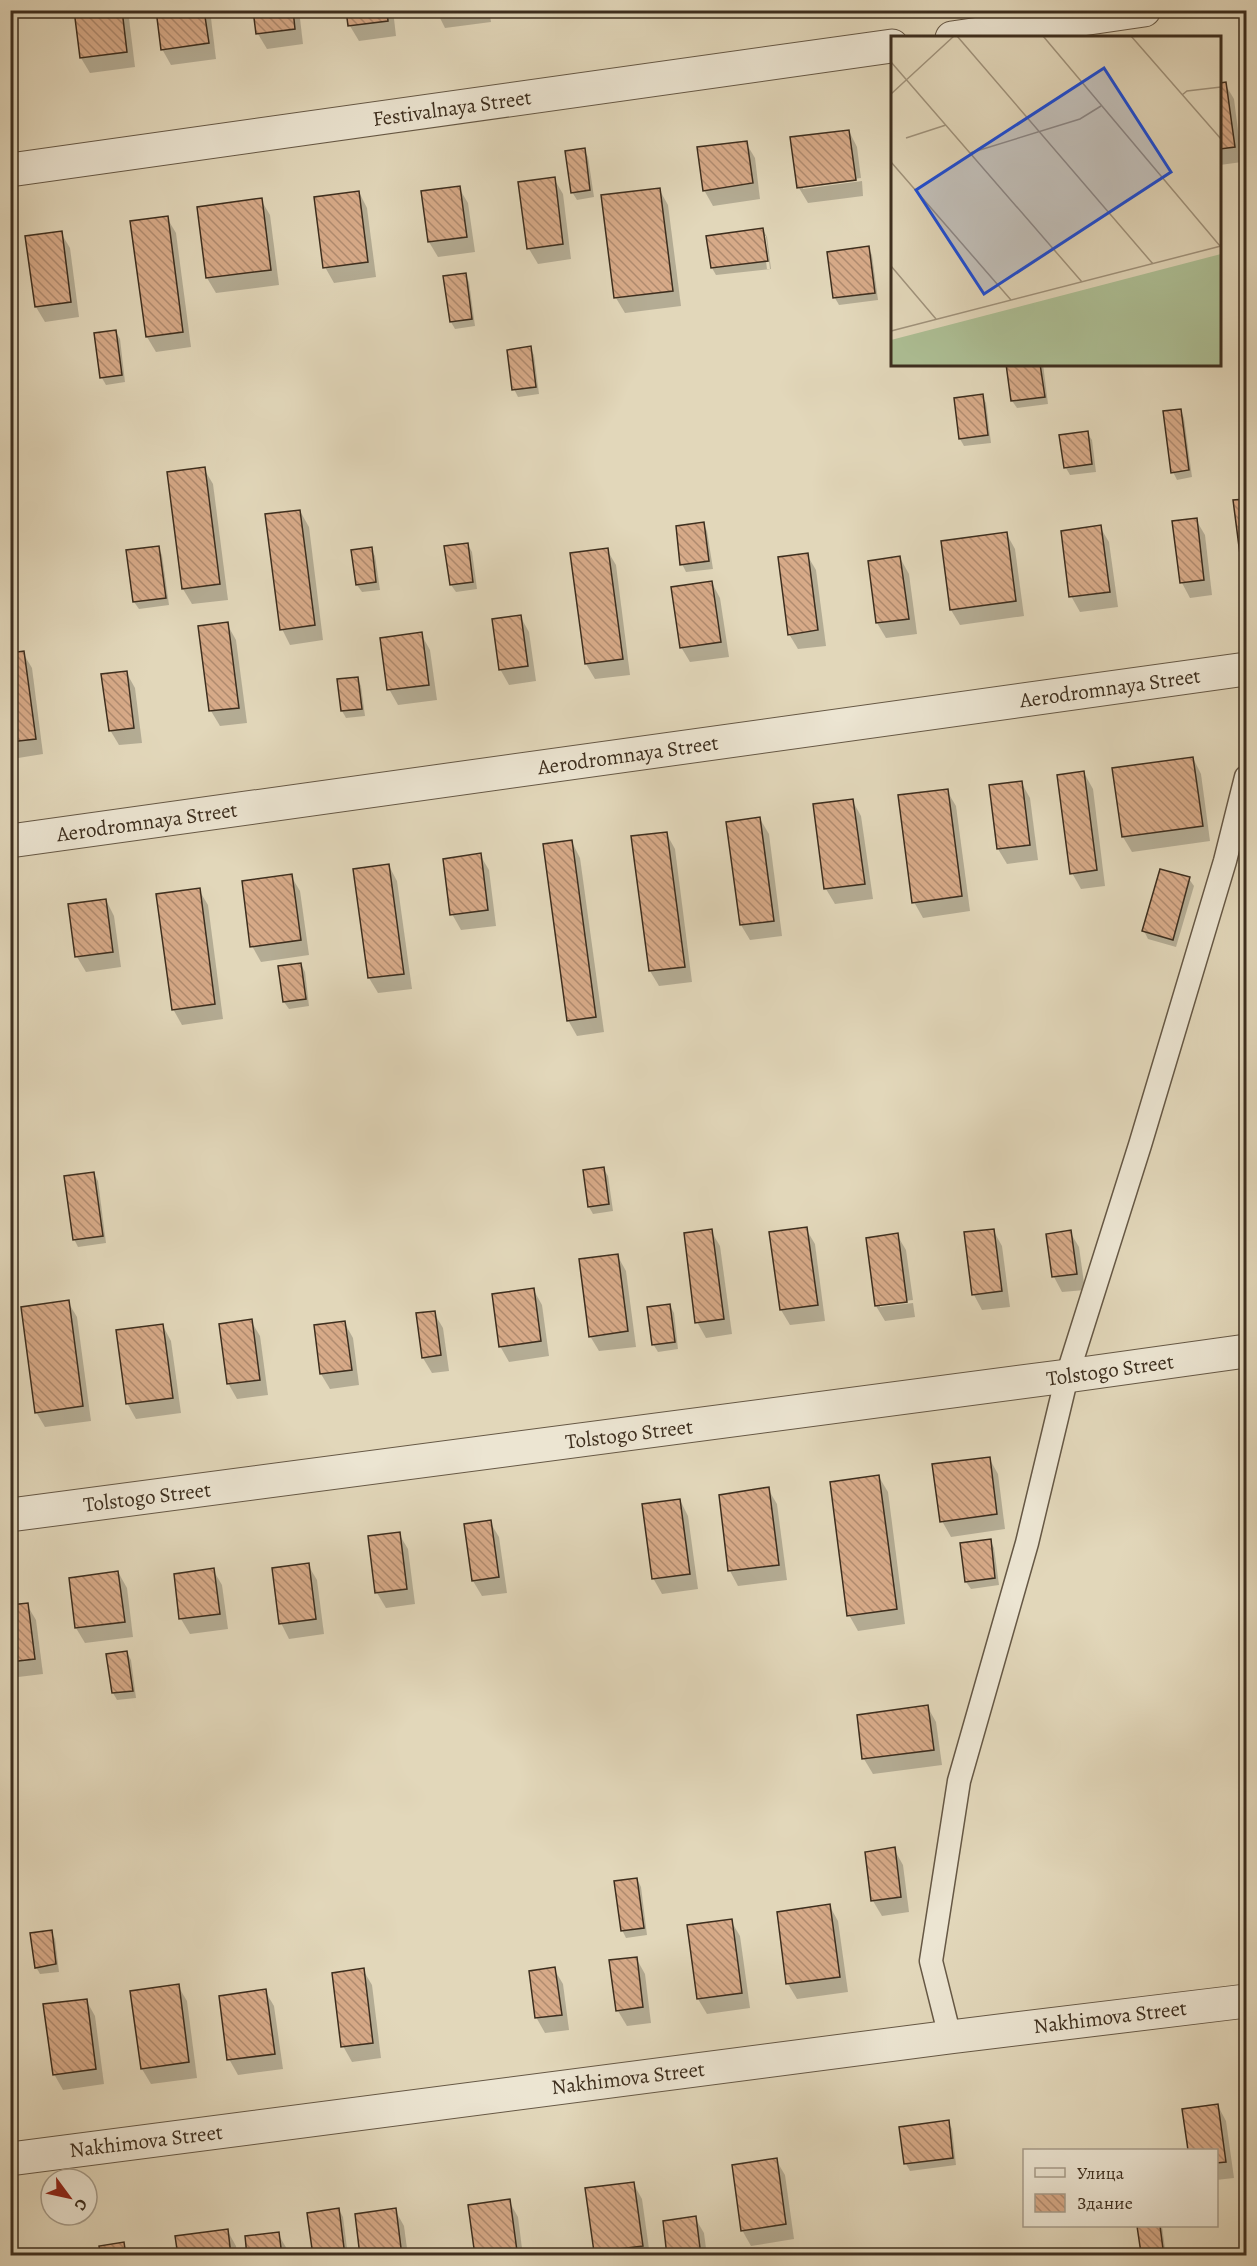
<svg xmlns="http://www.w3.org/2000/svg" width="1257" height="2266" font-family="Alegreya,serif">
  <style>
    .shadow { fill: #0003; fill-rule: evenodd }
    .building { fill: url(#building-back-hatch); stroke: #3d2e1e; stroke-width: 1.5 }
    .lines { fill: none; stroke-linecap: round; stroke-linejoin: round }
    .service-casing { stroke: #665845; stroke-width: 25 }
    .minor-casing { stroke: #665845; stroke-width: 35 }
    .service { stroke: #ece5d2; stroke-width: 22 }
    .minor { stroke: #ece5d2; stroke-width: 33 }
    .labels { text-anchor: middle; stroke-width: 5; stroke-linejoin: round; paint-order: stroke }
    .street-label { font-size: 21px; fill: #3d2e1e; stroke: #ece5d2 }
    .inset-road { fill: none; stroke: #a0937c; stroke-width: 1.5 }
    .view { fill: #1d4ed8; fill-opacity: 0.15; stroke: #1d4ed8; stroke-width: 3 }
    .inset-edge { fill: none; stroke: #3d2e1e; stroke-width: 3 }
  </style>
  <defs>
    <pattern id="building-back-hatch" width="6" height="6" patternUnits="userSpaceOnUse" patternTransform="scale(1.5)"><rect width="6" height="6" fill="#d7aa88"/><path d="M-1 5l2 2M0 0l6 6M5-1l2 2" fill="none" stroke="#b08b6f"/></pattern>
  </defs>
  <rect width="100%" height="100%" fill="#e2d7ba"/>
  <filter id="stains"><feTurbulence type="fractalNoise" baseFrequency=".00333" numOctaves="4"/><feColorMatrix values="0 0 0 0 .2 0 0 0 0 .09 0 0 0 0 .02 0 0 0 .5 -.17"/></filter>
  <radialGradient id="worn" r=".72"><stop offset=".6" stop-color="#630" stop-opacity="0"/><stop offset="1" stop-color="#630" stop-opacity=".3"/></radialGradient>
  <g class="shadow">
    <polygon points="75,10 128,10 135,67 90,73 81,58"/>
    <polygon points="157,10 210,10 216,59 171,65 162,49"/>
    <polygon points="255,10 299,10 303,44 267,49 258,34"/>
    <polygon points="348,10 393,10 396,36 359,41 350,26"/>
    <polygon points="436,10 489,10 491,22 445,28"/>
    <polygon points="1225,84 1234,99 1242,162 1220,165 1220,85"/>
    <polygon points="849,131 857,147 861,178 803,186 803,189 862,181 863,196 808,203 799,188 792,139"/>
    <polygon points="746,143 755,158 760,199 713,206 704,190"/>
    <polygon points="584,150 588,157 594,197 577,200 572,192"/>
    <polygon points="554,179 563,194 571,259 538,264 529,249"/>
    <polygon points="459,188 468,203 475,252 438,257 429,242"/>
    <polygon points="659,189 668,205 681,306 625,313 616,298"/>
    <polygon points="359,192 367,208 376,277 334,283 325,267"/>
    <polygon points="261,200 270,215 279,285 216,293 207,278 198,208"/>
    <polygon points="167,218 176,233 191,347 156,352 147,337"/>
    <path d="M763 230 767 237 771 269 716 275 712 268 708 237ZM763 236H766L770 269H767Z"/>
    <polygon points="61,233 70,248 79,317 45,322 36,307"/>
    <polygon points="868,248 872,255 878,300 839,305 835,298 829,253"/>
    <polygon points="465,275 469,282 475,326 455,329 451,322"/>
    <polygon points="116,332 120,339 125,382 106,385 102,378 96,334"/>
    <polygon points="530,348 534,355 539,394 518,397 514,389"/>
    <polygon points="1007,364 1043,364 1048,404 1017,408 1012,401"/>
    <polygon points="982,396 986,403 991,443 964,446 960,439 955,400"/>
    <polygon points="1180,410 1184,418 1192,477 1177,480 1173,472"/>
    <polygon points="1087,433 1092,440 1096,472 1070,475 1066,468"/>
    <polygon points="204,469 213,484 228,600 192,604 183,589 168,474"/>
    <polygon points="1246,500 1246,574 1244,569 1235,502"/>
    <polygon points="300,511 309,527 323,640 290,645 282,629"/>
    <polygon points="1196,520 1205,535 1212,595 1190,598 1182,583"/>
    <polygon points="703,523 707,531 713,569 686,572 682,564"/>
    <polygon points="1100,527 1109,542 1118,607 1080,612 1071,596"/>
    <polygon points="1006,533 1015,549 1024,616 960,625 951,610"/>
    <polygon points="468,545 472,552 477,589 456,592 451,585"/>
    <polygon points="158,548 162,555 169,605 139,609 134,602"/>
    <polygon points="371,549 375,556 380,590 362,592 357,585"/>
    <polygon points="607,550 616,565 630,675 595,679 586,664"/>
    <polygon points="807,555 816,570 826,646 798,649 789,634"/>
    <polygon points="900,558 909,574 917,634 886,638 877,623 870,563"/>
    <polygon points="712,583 720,598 729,657 690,662 681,647"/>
    <polygon points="520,616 529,632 536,681 509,685 500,669"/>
    <polygon points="227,624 236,640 247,723 220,726 211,711 200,627"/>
    <polygon points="421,634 430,650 437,700 398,705 389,689"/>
    <polygon points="23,653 32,668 43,754 12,759 10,655"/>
    <polygon points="126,672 135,688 142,743 119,745 110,730"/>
    <polygon points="357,678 361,686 365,716 346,718 342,711"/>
    <polygon points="1193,758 1201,774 1210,841 1132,852 1123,837"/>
    <polygon points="1084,773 1093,789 1105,886 1081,889 1072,873"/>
    <polygon points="1021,782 1030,798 1038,860 1007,864 998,849"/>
    <polygon points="947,791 956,806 970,911 923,918 914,902"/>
    <polygon points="852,800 861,816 873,899 835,904 826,889 814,805"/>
    <polygon points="760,819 769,834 782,936 750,940 741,925"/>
    <polygon points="666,833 675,849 692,982 659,986 650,971"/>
    <polygon points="572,842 580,858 604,1032 577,1036 568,1020"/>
    <polygon points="480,855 489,870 496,926 461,930 452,914"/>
    <polygon points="389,866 397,881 412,989 378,993 369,978"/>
    <polygon points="291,876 300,891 309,955 261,962 252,946"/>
    <polygon points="1189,879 1194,886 1176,947 1148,939 1144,931"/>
    <polygon points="199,890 208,905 223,1019 182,1025 173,1009"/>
    <polygon points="106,900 114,916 121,967 86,972 77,957"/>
    <polygon points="301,964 305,972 309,1006 289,1009 284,1002"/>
    <polygon points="603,1168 608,1176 613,1211 593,1214 589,1207 585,1171"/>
    <polygon points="94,1174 98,1181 106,1243 78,1247 74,1239"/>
    <polygon points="806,1229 815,1244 825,1321 790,1325 781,1310 771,1233"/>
    <polygon points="993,1230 1002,1246 1010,1307 982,1310 974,1295 965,1233"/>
    <polygon points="711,1231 720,1246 732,1334 706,1338 697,1322"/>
    <polygon points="1070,1232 1079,1247 1085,1290 1062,1292 1054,1277"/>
    <polygon points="897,1235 906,1250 913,1300 880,1304 880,1307 913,1303 915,1317 885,1321 876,1306"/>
    <polygon points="617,1255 626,1271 636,1347 599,1351 590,1336"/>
    <polygon points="533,1289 542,1305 549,1356 509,1362 500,1346"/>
    <polygon points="68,1302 77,1317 91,1421 45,1427 36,1412"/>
    <polygon points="670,1306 674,1313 678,1349 658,1352 653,1344"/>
    <polygon points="434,1313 443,1328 449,1371 432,1373 423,1358"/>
    <polygon points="251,1321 260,1336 268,1395 237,1399 228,1383"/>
    <polygon points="344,1322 353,1338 359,1385 330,1389 321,1374"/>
    <polygon points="163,1326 171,1341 181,1413 136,1419 127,1403"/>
    <polygon points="989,1458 998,1474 1005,1529 951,1537 942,1521"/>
    <polygon points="879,1477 888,1492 905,1624 858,1631 849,1615"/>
    <polygon points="768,1489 777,1504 787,1580 738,1586 730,1571 720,1496"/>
    <polygon points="680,1500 688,1516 698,1589 662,1594 653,1578"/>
    <polygon points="490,1522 499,1537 507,1593 482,1596 473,1581 466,1525"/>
    <polygon points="399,1534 408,1549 415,1604 386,1608 377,1593"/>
    <polygon points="990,1540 994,1548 999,1585 971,1589 966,1582"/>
    <polygon points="308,1565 317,1580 324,1634 289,1639 281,1623"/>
    <polygon points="213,1570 222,1585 228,1629 190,1634 181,1619"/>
    <polygon points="118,1572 127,1588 133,1637 85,1643 76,1628"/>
    <polygon points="27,1605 36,1620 43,1674 10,1678 10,1607"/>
    <polygon points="127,1653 131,1660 136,1698 117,1700 113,1693 108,1655"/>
    <polygon points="927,1706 936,1722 942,1765 873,1774 864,1759 858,1716"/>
    <polygon points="894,1849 903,1865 909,1912 882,1916 873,1901"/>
    <polygon points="637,1879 641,1887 647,1935 626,1938 622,1930"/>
    <polygon points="829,1905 838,1921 848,1992 797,1999 788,1984"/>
    <polygon points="731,1921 740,1936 750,2008 707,2014 698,1999"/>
    <polygon points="51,1932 55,1939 59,1972 40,1974 36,1967"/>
    <polygon points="636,1958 645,1974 651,2023 627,2026 618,2011 611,1962"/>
    <polygon points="554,1969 563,1984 569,2030 545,2033 536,2017"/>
    <polygon points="363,1970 372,1985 381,2058 352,2062 343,2046"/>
    <polygon points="178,1986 187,2001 197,2078 151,2084 142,2069"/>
    <polygon points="265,1991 274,2006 283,2069 238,2075 229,2059"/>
    <polygon points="86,2000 95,2016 104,2084 63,2090 54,2074"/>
    <polygon points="1218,2106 1226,2121 1234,2178 1216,2180 1216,2150 1189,2150 1184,2110"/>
    <polygon points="948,2122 952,2129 956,2165 910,2171 906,2164 901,2128"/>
    <polygon points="776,2160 785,2175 794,2239 751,2246 742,2230"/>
    <polygon points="633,2183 642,2199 650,2256 597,2256 587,2190"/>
    <polygon points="509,2201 518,2217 523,2256 476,2256"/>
    <polygon points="339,2210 343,2217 348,2256 314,2256"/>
    <polygon points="395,2210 404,2226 408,2256 362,2256"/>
    <polygon points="695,2218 704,2233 707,2256 669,2256"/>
    <polygon points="1138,2226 1162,2226 1166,2256 1144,2256"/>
    <polygon points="227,2230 236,2246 237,2256 179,2256"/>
    <polygon points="278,2234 287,2249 288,2256 249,2256"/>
  </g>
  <g class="building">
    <polygon points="74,10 122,10 127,52 80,58"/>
    <polygon points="156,10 204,10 209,43 161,50"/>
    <polygon points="253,10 293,10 295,29 256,34"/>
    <polygon points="346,10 387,10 388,21 348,26"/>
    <polygon points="434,10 458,10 435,14"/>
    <polygon points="1226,82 1235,147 1220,149 1220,83"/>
    <polygon points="849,130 856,180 797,188 790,137"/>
    <polygon points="747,141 753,183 703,191 697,147"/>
    <polygon points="585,148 590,190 571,193 565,151"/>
    <polygon points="555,177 563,244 527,249 518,182"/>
    <polygon points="460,186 467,237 428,242 421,191"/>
    <polygon points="660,188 673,291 614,298 601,195"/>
    <polygon points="359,191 368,262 323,268 314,197"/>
    <polygon points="262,198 271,270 206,278 197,207"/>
    <polygon points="168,216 183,332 146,337 130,221"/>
    <polygon points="763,228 768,261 711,268 706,236"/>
    <polygon points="62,231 71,302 35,307 25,236"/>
    <polygon points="869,246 875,293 833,298 827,252"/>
    <polygon points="466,273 472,319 450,322 443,276"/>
    <polygon points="116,330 122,375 100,378 94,333"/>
    <polygon points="531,346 536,387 512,390 507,350"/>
    <polygon points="1006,364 1040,364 1045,397 1011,401"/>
    <polygon points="983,394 988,435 959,439 954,398"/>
    <polygon points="1181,409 1189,470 1171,473 1163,411"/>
    <polygon points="1088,431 1092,464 1064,468 1059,435"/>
    <polygon points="205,467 220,584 182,589 167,472"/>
    <polygon points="1246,499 1246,569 1242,570 1233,500"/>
    <polygon points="300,510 315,625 280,630 265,514"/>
    <polygon points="1197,518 1204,580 1180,583 1172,521"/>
    <polygon points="704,522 709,561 680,565 676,526"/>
    <polygon points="1101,525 1110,592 1069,597 1061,531"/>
    <polygon points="1007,532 1016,601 950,610 941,541"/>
    <polygon points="468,543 473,582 450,585 444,546"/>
    <polygon points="159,546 166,598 133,602 126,550"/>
    <polygon points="372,547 376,582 356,585 351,550"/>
    <polygon points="608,548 623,659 585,664 570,553"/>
    <polygon points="808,553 818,630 788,635 778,557"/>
    <polygon points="900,556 909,619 876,623 868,561"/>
    <polygon points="712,581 721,642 680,648 671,587"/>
    <polygon points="521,615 528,666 499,670 492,619"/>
    <polygon points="228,622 239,708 209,711 198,626"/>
    <polygon points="422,632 429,685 387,690 380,638"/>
    <polygon points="24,651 36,739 10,742 10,653"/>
    <polygon points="127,671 134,728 109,731 101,674"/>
    <polygon points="358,677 362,709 341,711 337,679"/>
    <polygon points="1193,757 1203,826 1122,837 1112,768"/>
    <polygon points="1084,771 1097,870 1070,874 1057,775"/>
    <polygon points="1022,781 1030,845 997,849 989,785"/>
    <polygon points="948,789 962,896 912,903 898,795"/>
    <polygon points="853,799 865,884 824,889 813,804"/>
    <polygon points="760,817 774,921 740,925 726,822"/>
    <polygon points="667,832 685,967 649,971 631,836"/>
    <polygon points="572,840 596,1017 567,1021 543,844"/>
    <polygon points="481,853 488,910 450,915 443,859"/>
    <polygon points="389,864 404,974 368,978 353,869"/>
    <polygon points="1160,869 1190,877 1173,940 1142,931"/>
    <polygon points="292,874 301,940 250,947 242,881"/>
    <polygon points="200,888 215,1004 172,1010 156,894"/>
    <polygon points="106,899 113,952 75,957 68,904"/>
    <polygon points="301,963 306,999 283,1002 278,966"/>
    <polygon points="604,1167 609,1204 588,1207 583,1170"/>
    <polygon points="94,1172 103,1236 73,1240 64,1176"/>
    <polygon points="807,1227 818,1305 780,1310 769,1232"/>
    <polygon points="712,1229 724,1319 695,1323 684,1233"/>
    <polygon points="994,1229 1002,1291 972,1295 964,1232"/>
    <polygon points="1071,1230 1077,1274 1052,1277 1046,1234"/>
    <polygon points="898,1233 907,1302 875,1306 866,1238"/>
    <polygon points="618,1254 628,1331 589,1337 579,1259"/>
    <polygon points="534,1288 541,1341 499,1347 492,1294"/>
    <polygon points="69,1300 83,1406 35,1413 21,1307"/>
    <polygon points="670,1304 675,1342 652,1345 647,1307"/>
    <polygon points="435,1311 441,1355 422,1358 416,1313"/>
    <polygon points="252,1319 260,1380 227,1384 219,1324"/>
    <polygon points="345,1321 352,1370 320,1374 314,1325"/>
    <polygon points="163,1324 173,1398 126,1404 116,1330"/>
    <polygon points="990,1457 997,1514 940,1522 932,1464"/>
    <polygon points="879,1475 897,1609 847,1616 830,1482"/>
    <polygon points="769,1487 779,1565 728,1571 719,1495"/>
    <polygon points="680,1499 690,1574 652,1579 642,1504"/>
    <polygon points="491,1520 499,1577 472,1581 464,1524"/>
    <polygon points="400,1532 407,1589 375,1593 368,1536"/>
    <polygon points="991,1539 995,1578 965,1582 960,1543"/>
    <polygon points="309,1563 316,1619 279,1624 272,1568"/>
    <polygon points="214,1568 220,1614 179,1619 174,1574"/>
    <polygon points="118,1571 125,1622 75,1628 69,1578"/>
    <polygon points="28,1603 35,1659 10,1662 10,1605"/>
    <polygon points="127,1651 133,1691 112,1693 106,1654"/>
    <polygon points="928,1705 934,1750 862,1759 857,1715"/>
    <polygon points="895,1847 901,1897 871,1901 865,1852"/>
    <polygon points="637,1878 644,1928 621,1931 614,1881"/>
    <polygon points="830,1904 840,1977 786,1984 777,1912"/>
    <polygon points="732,1919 742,1993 697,1999 687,1925"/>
    <polygon points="52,1930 56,1964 35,1968 30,1933"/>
    <polygon points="637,1957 643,2007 616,2011 609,1960"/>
    <polygon points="555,1967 562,2015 535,2018 529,1971"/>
    <polygon points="364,1968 373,2043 341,2047 332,1973"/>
    <polygon points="179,1984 189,2062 141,2069 130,1991"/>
    <polygon points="266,1989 275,2054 227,2060 219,1996"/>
    <polygon points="87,1999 96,2069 53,2075 43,2004"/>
    <polygon points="1218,2104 1226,2162 1216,2163 1216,2150 1188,2150 1182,2109"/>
    <polygon points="949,2120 953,2158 904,2164 899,2127"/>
    <polygon points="777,2158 786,2224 741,2231 732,2165"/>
    <polygon points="634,2182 643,2246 594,2252 585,2188"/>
    <polygon points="510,2199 517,2251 475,2256 468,2205"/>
    <polygon points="339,2208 345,2256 313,2256 307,2213"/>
    <polygon points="396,2208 402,2256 360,2256 355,2214"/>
    <polygon points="696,2216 701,2256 667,2256 663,2221"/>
    <polygon points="1137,2226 1160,2226 1163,2249 1141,2253"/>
    <polygon points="228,2229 231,2256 178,2256 175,2236"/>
    <polygon points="279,2232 282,2256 247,2256 245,2236"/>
    <polygon points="124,2242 126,2256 101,2256 99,2246"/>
  </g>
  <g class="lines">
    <defs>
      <polyline id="service" points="950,2037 931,1961 959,1781 1027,1543 1067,1376 1140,1145 1225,861 1246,777"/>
      <g id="minor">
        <polyline points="952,38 1144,10"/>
        <polyline points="10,170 892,46"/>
        <polyline points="10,841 1246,669"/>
        <polyline points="10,1515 1067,1376 1246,1351"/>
        <polyline points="10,2159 950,2037 1246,2001"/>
      </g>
    </defs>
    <use href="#service" class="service-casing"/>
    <use href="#minor" class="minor-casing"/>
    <use href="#service" class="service"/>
    <use href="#minor" class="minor"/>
  </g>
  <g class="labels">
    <g class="street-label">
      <text transform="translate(452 108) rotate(-8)" y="7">Festivalnaya Street</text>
      <text transform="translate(1110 688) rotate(-8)" y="7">Aerodromnaya Street</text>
      <text transform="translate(628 755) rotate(-8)" y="7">Aerodromnaya Street</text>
      <text transform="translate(147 822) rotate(-8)" y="7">Aerodromnaya Street</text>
      <text transform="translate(1110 1370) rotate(-8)" y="7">Tolstogo Street</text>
      <text transform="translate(629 1434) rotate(-7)" y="7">Tolstogo Street</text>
      <text transform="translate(147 1497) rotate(-7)" y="7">Tolstogo Street</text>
      <text transform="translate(1110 2017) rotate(-7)" y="7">Nakhimova Street</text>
      <text transform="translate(628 2078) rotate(-7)" y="7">Nakhimova Street</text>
      <text transform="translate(146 2141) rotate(-7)" y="7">Nakhimova Street</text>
    </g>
  </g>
  <g transform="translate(891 36)">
    <rect width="330" height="330" fill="#e2d7ba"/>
    <path d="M330 218V330H0V304Z" fill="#adbf95"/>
    <path class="inset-road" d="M66 0 262 228M152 0 329 210M240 0 330 103M0 26 191 246M0 58 63 0M291 59 296 55 330 51M15 102 55 89M79 117 189 83 210 70M0 126 120 264M0 230 45 283M0 295 330 210"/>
    <path class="view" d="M213 32 280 136 93 258 25 154Z"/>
    <rect width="330" height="330" class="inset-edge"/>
  </g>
  <rect width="1257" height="2266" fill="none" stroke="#e2d7ba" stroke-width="36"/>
  <rect x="12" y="12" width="1233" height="2242" fill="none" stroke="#3d2e1e" stroke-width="3"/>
  <rect x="18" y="18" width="1221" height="2230" fill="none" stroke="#3d2e1e" stroke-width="1.5"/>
  <rect x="1023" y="2149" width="195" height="78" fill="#ece5d2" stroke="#a69c8a" stroke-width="1.5"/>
  <rect x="1035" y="2168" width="30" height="9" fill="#ece5d2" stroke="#a69c8a" stroke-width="1.5"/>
  <text x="1077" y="2179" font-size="18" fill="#3d2e1e">Улица</text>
  <rect x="1035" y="2194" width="30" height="18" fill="url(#building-back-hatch)" stroke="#a69c8a" stroke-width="1.5"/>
  <text x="1077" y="2209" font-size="18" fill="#3d2e1e">Здание</text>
  <g transform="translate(69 2197) rotate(123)"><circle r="28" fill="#ece5d2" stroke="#a69c8a" stroke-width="1.5"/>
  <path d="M0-4.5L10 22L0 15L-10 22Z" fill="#8f2418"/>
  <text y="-9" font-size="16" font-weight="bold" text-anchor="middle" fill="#3d2e1e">С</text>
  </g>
  <rect width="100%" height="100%" filter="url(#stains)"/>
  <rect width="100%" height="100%" fill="url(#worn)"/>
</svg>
